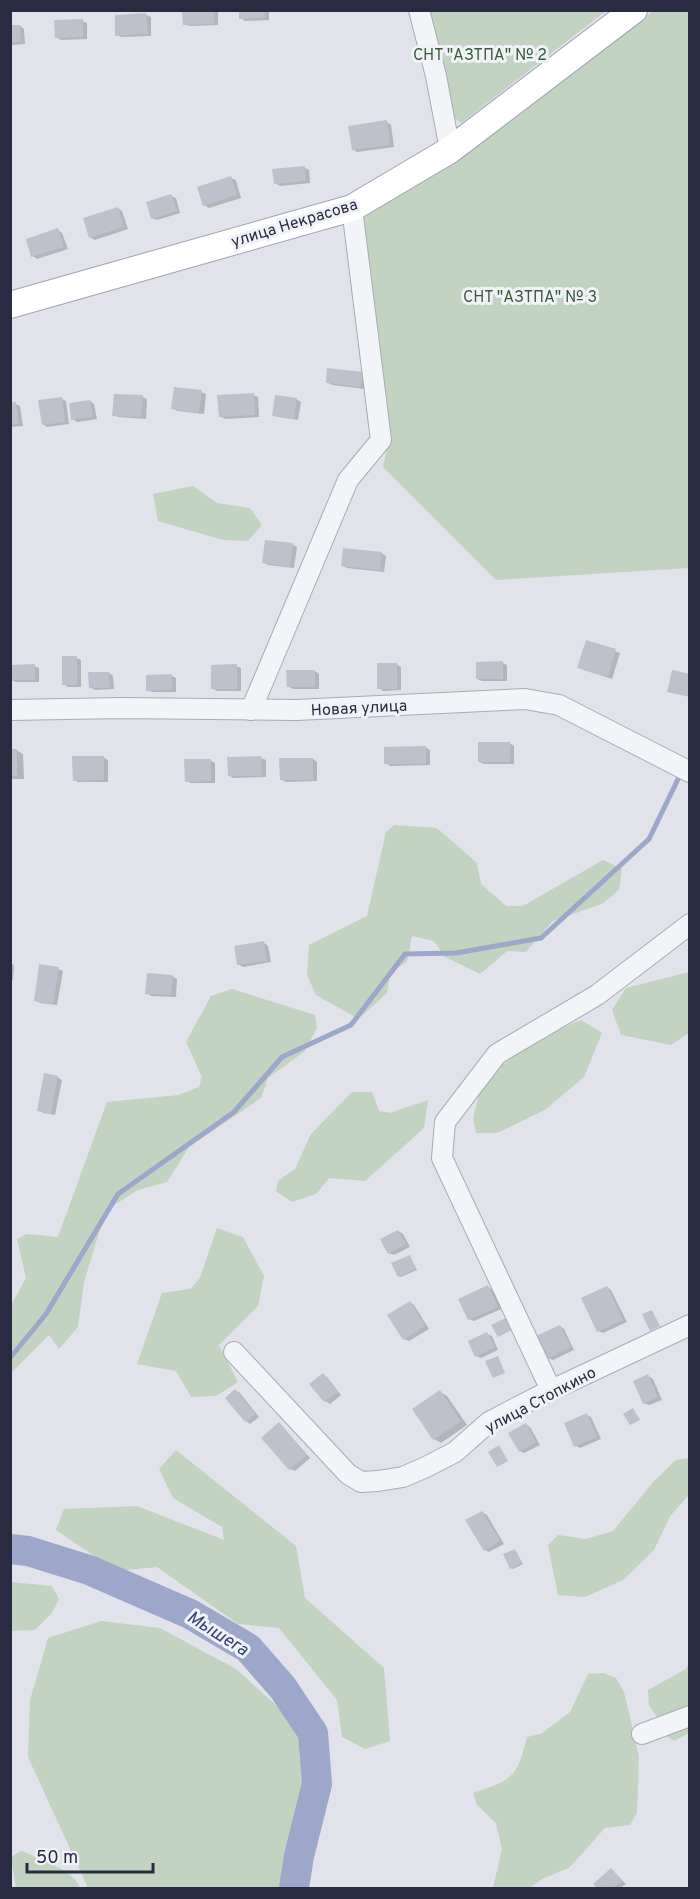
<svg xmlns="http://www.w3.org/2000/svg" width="700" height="1899" font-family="Overpass,sans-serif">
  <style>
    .green { fill: #c2d3c2 }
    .shadow { fill: #0003 }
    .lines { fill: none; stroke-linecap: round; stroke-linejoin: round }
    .stream { stroke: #9ca7ca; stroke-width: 5 }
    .river { stroke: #9ca7ca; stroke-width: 30 }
    .building { fill: #bec0cc }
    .minor-casing { stroke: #aaabb7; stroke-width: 22 }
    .major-casing { stroke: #a0a3b5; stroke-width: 28 }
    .minor { stroke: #f3f4f8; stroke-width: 20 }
    .major { stroke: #fff; stroke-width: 26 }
    .labels { text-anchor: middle; stroke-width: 6; stroke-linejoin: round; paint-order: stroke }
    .park-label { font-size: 16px; fill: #365d38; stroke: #f0f2f7 }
    .street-label { font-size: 16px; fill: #292c41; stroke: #f0f2f7 }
    .water-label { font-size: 18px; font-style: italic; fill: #334175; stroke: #f0f2f7 }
  </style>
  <rect width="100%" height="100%" fill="#e1e2ea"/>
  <g class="green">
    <polygon points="427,11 606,11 461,123 453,116"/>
    <polygon points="653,11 689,11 689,568 496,580 383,467 388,444 359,215 498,128"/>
    <polygon points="193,486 217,503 250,508 262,525 248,541 223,540 158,521 153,494"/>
    <polygon points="394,825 437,828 477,863 481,884 506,906 523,906 603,860 622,869 619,890 602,904 553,921 526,952 507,951 480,974 445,957 434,941 412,936 407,962 390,973 387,993 364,1014 355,1017 316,995 307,975 309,945 367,916 386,832"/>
    <polygon points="689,972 689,1033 671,1045 621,1035 612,1010 626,988"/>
    <polygon points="232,989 315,1015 317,1028 305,1051 268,1078 261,1098 189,1147 167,1182 138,1190 106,1210 84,1282 78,1327 59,1349 49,1335 11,1373 11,1305 26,1278 17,1239 27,1234 58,1237 107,1102 179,1095 199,1087 202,1077 186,1042 211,996"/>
    <polygon points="581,1020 602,1033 584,1077 545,1110 497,1133 476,1133 473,1118 480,1091 503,1064 544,1036"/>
    <polygon points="352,1092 372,1092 379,1111 390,1113 428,1100 424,1128 365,1181 329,1178 316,1194 292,1202 276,1191 278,1181 295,1169 311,1134"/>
    <polygon points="217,1228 243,1237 264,1276 258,1306 219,1345 238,1382 216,1396 191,1397 176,1371 137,1364 162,1293 190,1289 200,1278"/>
    <polygon points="176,1450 296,1546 305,1598 384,1668 390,1741 365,1749 342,1737 337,1700 279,1628 238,1624 157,1567 116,1571 56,1530 64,1509 137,1506 224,1540 222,1527 173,1498 159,1469"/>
    <polygon points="689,1458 689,1495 670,1516 654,1550 623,1580 585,1597 558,1595 548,1545 558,1535 586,1539 613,1531 654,1481 676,1460"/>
    <polygon points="10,1582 52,1586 59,1599 52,1613 35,1630 11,1631"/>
    <polygon points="101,1621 160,1628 236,1669 295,1722 306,1755 287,1888 88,1888 28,1757 30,1700 48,1638"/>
    <polygon points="689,1664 689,1733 674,1741 662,1733 662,1725 649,1705 648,1690 686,1669"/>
    <path d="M603 1673 616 1678 624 1692 639 1756 637 1813 630 1825 605 1828 569 1868 542 1879 530 1888H493L502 1849 496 1823 477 1805 473 1793C512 1780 517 1778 527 1737L541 1734 570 1712 588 1674Z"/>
    <path d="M21 1851C38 1858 75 1870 80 1888H16L11 1857Z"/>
  </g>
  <g class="shadow">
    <polygon points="184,10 218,10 218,25 189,26 185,24"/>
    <polygon points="241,10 269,10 269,20 245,21 241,18"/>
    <polygon points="146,15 151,17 151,36 121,37 117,35"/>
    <polygon points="82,21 87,23 87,39 61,40 56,37"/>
    <polygon points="20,26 24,29 25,44 10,45 10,27"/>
    <polygon points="387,122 391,125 394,147 357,152 353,149"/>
    <polygon points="305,168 309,170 310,183 280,186 275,183"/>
    <polygon points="231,178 236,180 241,198 209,208 204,205"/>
    <polygon points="171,196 176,198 180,213 157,220 152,218"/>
    <polygon points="118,208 122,211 128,229 95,240 90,237"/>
    <polygon points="58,230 62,233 68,249 37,259 33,256"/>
    <polygon points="362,373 367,376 365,389 332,385 327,382"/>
    <polygon points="201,392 206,394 204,414 177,411 173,408"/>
    <polygon points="253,395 258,397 259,417 225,419 220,416"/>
    <polygon points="142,397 147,399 146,419 118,417 114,415"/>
    <polygon points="62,399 66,401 69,424 47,427 43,424"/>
    <polygon points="296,399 301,402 298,420 278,417 274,415"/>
    <polygon points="90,401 94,404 97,419 77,422 73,419"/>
    <polygon points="10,404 15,404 20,406 23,426 10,427"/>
    <polygon points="293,545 297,547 294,568 268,565 264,562"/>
    <polygon points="381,553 386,556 384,572 347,568 343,566"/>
    <polygon points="587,642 620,653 612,679 584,670"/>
    <polygon points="77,658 81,660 81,687 68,687 64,684"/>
    <polygon points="503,663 507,665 507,681 482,681 477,679"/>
    <polygon points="396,664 401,667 401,690 383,691 379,688"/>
    <polygon points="34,666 39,668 39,682 16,682 11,680"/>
    <polygon points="236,666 241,668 241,691 217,691 212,688"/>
    <polygon points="315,671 319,674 319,689 293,689 288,686"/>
    <polygon points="109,673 113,676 114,689 95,690 90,687"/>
    <polygon points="172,676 176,678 176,692 152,692 147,690"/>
    <polygon points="509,743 514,746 514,764 484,764 479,762"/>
    <polygon points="425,747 430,750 430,765 390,766 386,763"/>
    <polygon points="10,750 16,750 23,754 24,779 10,779"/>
    <polygon points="103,757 108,760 108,782 78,782 74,780"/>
    <polygon points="261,758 266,760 266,777 233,778 229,775"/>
    <polygon points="313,759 317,762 317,781 286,782 281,779"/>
    <polygon points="210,760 215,763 215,783 191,783 186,781"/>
    <polygon points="264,943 268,946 271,962 243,967 238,964"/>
    <polygon points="10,963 14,965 13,980 10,980"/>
    <polygon points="58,969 63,971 57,1005 40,1003 35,1000"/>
    <polygon points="172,976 177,979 176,997 151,996 147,993"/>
    <polygon points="57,1077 62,1080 55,1115 43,1113 39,1110"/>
    <polygon points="398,1231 403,1234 410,1247 394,1255 389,1253"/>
    <polygon points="410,1257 417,1270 401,1277 399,1276"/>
    <polygon points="488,1287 493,1290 501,1309 474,1321 469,1319"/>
    <polygon points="607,1287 611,1290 627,1322 603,1333 599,1331"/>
    <polygon points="410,1302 414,1305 429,1329 409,1341 404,1339"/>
    <polygon points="560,1326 564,1329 574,1350 553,1360 548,1358"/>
    <polygon points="487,1334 492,1336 498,1350 481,1358 476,1356"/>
    <polygon points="323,1375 327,1377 341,1395 330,1404 325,1401 311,1384"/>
    <polygon points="648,1376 653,1379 662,1400 649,1405 644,1403"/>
    <polygon points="236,1391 240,1393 259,1417 250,1424 246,1421"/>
    <polygon points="440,1392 447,1396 467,1425 441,1443 434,1439"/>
    <polygon points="587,1415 591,1417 601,1439 580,1448 576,1446"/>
    <polygon points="279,1424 283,1427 310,1458 295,1471 290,1469"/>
    <polygon points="526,1425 530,1427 540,1445 524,1453 520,1451"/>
    <polygon points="482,1512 487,1515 504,1544 489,1552 485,1550"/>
    <polygon points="515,1550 523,1564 513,1569 511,1568"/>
    <polygon points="612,1870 626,1884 620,1888 599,1888 595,1884"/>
  </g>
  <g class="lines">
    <polyline class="stream" points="10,1358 46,1314 118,1194 234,1112 282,1057 351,1025 405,954 456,953 541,938 649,839 681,773"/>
    <polyline class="river" points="10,1549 28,1551 89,1570 190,1614 248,1648 283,1688 313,1733 317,1784 299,1856 294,1888"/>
  </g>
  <g class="building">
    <polygon points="182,10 214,10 214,24 183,25"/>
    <polygon points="239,10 265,10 265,18 239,19"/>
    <polygon points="146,13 148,34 115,36 115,15"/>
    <polygon points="83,19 83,37 55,38 54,20"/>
    <polygon points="10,25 20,25 21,42 10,43"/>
    <polygon points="387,120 390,145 352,150 348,126"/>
    <polygon points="305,166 306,181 274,184 272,169"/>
    <polygon points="231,176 237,195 203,206 197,187"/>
    <polygon points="171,194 177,211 151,219 146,202"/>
    <polygon points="118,207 124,227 89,238 83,218"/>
    <polygon points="58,228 64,247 31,257 26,239"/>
    <polygon points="327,368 363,372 361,387 326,383"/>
    <polygon points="174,387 202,390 199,413 171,409"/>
    <polygon points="254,393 255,415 219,417 217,395"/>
    <polygon points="114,394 143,395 141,417 112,416"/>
    <polygon points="275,395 297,398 294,419 272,416"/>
    <polygon points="62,397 65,422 42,425 38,400"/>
    <polygon points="90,400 93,417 71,420 69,403"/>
    <polygon points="16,402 19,424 10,425 10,403"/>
    <polygon points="265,540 293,543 290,567 262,563"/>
    <polygon points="343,548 382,552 380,570 341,566"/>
    <polygon points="586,640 616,649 608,677 577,668"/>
    <rect x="62" y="656" width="15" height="29"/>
    <polygon points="503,661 503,679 476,679 476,662"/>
    <rect x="377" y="663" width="20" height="26"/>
    <polygon points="35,664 35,680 10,680 10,665"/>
    <polygon points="237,664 237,689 211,689 211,665"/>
    <polygon points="286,670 315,670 315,687 287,687"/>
    <polygon points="672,670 690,674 690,697 667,692"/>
    <polygon points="88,672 109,672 110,688 89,688"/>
    <polygon points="172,674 172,690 146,691 146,675"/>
    <rect x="478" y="742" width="32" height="20"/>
    <polygon points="426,746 426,764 384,764 384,747"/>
    <rect x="10" y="749" width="7" height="27"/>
    <polygon points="72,756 104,756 104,780 73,781"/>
    <polygon points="261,756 262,776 228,776 227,757"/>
    <polygon points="279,758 313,758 313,780 280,780"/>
    <polygon points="184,759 211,759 211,781 185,782"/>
    <polygon points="264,941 267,961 237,965 234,946"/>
    <polygon points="39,964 59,967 53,1004 34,1001"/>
    <polygon points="147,973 173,975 171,995 145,994"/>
    <polygon points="44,1073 58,1076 51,1114 37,1111"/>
    <polygon points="398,1230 406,1244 388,1254 380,1239"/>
    <polygon points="410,1255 416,1269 398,1277 391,1263"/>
    <polygon points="488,1285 498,1307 468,1320 458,1299"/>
    <polygon points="607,1286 623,1320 597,1332 581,1298"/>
    <polygon points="410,1301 425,1326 403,1340 387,1315"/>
    <polygon points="652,1310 660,1326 650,1331 642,1314"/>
    <polygon points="510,1316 516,1328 498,1337 491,1325"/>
    <polygon points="560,1325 571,1347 547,1359 536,1336"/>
    <polygon points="487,1332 495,1347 475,1357 468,1341"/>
    <polygon points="498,1356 505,1373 493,1378 485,1361"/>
    <polygon points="323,1373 338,1392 324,1402 309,1384"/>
    <polygon points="648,1374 658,1397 643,1404 633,1381"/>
    <polygon points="235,1389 256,1414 245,1422 225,1398"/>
    <polygon points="440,1390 461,1421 433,1440 412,1409"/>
    <polygon points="633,1408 640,1420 630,1425 623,1414"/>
    <polygon points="587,1413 597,1437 574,1447 564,1423"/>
    <polygon points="279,1422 307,1455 289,1470 261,1438"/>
    <polygon points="526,1423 536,1442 519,1452 508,1433"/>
    <polygon points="499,1445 508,1461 497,1467 488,1452"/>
    <polygon points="482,1511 500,1541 484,1551 465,1520"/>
    <polygon points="515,1549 522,1563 510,1569 503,1554"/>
    <polygon points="611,1868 622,1881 613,1888 597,1888 593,1884"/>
  </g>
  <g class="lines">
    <defs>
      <g id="minor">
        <polyline points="419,10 436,76 450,150"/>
        <polyline points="10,710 121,708 296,710 525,699 559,705 690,772"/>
        <polyline points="251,710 348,480 381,440 352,208"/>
        <polyline points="234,1352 348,1474 361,1482 378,1481 403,1477 426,1467 455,1452 489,1422 539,1396 690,1325"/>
        <polyline points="551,1390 442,1158 445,1122 497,1054 597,995 690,924"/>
        <polyline points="642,1734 690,1716"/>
      </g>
      <polyline id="major" points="10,305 352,208 450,150 634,10"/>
    </defs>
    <use href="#minor" class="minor-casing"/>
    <use href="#major" class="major-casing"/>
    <use href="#minor" class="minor"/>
    <use href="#major" class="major"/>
  </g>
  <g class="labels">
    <g class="park-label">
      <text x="480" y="60">СНТ "АЗТПА" № 2</text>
      <text x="530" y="302">СНТ "АЗТПА" № 3</text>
    </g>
    <g class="street-label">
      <text transform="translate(294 222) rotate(-17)" y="6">улица Некрасова</text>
      <text transform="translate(359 707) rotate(-3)" y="6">Новая улица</text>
      <text transform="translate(540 1399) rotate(-28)" y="6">улица Стопкино</text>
    </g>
    <g class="water-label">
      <text transform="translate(218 1633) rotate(32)" y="6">Мышега</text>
    </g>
  </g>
  <rect width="700" height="1899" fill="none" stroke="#292c41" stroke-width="24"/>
  <path d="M27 1863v9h126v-9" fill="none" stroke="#292c41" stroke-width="3"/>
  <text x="36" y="1863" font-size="18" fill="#292c41" stroke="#f0f2f7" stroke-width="4.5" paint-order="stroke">50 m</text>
</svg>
